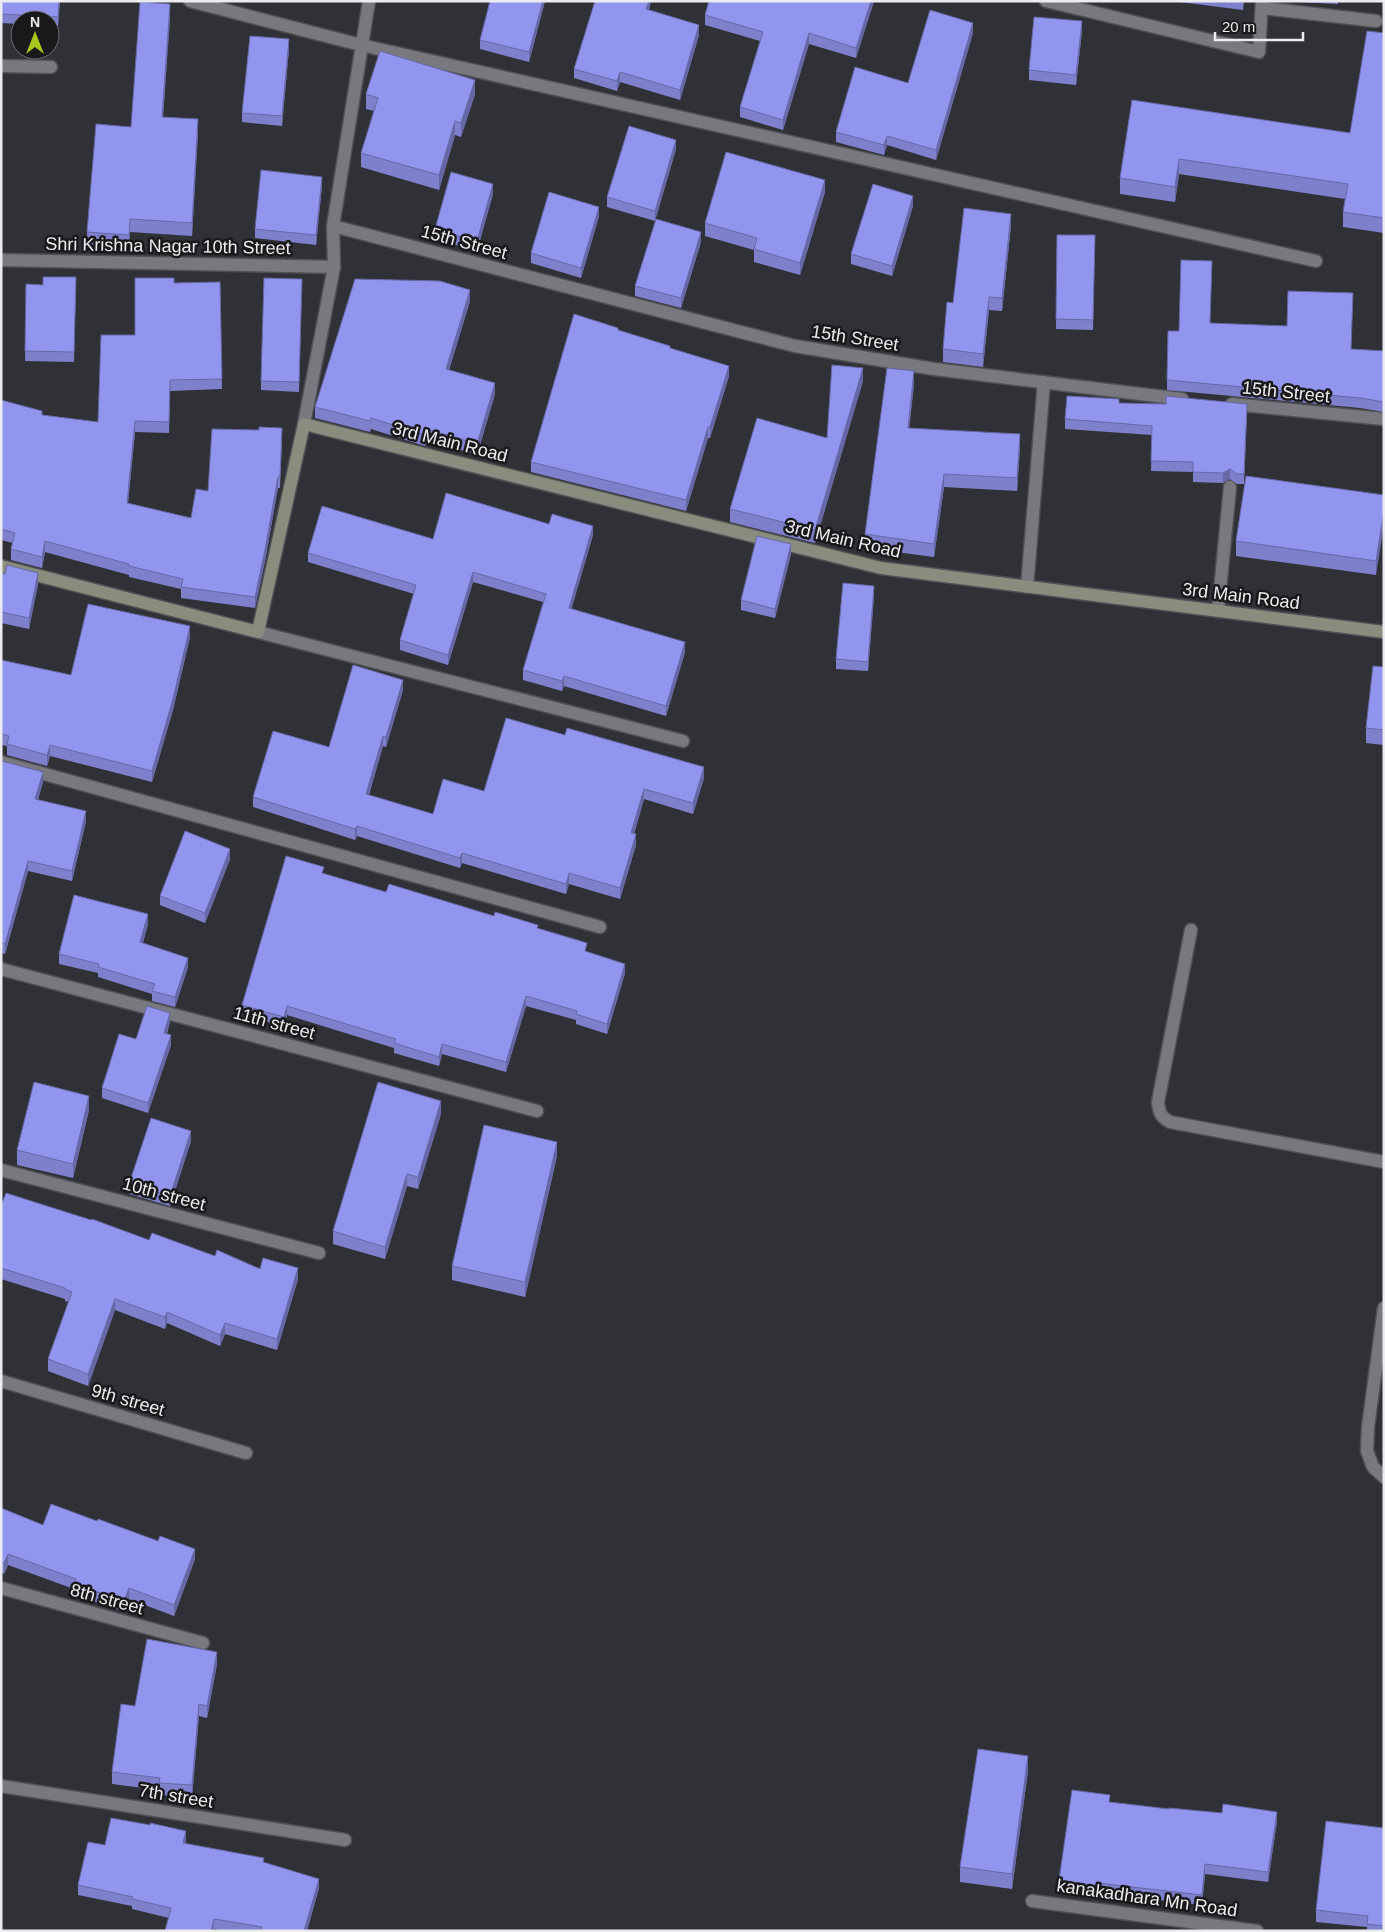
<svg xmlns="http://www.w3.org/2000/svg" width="1385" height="1932" font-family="Arial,sans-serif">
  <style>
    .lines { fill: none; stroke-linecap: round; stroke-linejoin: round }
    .street-casing { stroke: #4f5055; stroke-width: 15 }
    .secondary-casing { stroke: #4f5055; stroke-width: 15 }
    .street { stroke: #78787e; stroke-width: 12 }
    .secondary { stroke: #888d7d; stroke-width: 12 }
    .wall { fill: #7e80cc }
    .shaded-wall { fill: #6668a6 }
    .building { fill: #9295ed; stroke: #6668a6 }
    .labels { text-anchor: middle; stroke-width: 5; stroke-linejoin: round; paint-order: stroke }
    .street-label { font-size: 18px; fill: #ececf0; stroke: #19191c }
  </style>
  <rect width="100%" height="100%" fill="#303136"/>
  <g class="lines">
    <defs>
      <g id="street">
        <polyline points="190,1 361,45 1316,261"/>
        <polyline points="1046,1 1259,52 1262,1"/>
        <polyline points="1262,8 1376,21"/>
        <polyline points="1,66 51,67"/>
        <polyline points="333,226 795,346 934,369 1182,399"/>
        <polyline points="1,260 334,267"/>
        <polyline points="1232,404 1384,419"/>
        <polyline points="304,424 334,267 333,226 369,1"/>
        <polyline points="1027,587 1044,382"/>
        <polyline points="1218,611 1230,487"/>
        <polyline points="258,632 683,741"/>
        <polyline points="1,762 600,927"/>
        <path d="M1191 930 1158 1102C1159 1113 1161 1117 1170 1122L1384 1162"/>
        <polyline points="1,969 537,1111"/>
        <polyline points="1,1170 319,1253"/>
        <polyline points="1384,1308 1368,1427 1367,1451 1373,1467 1384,1477"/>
        <polyline points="1,1381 246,1453"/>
        <polyline points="1,1588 203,1643"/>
        <polyline points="1,1786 345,1840"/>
        <polyline points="1032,1901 1257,1931"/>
      </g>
      <polyline id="secondary" points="1,566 258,632 304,424 881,568 1384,632"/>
    </defs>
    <use href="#street" class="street-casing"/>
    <use href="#secondary" class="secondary-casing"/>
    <use href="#street" class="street"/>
    <use href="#secondary" class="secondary"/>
  </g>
  <g class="wall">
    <polygon points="1,1 60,1 58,27 50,26 50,20 20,20 20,24 1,23"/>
    <polygon points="545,1 529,62 480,49 480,40"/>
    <polygon points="595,1 651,1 649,10 699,35 680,100 620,82 617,91 574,78 574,69"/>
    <polygon points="874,1 856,58 809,44 783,130 740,117 740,107 760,41 705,25 705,15"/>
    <polygon points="1180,1 1244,1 1243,10 1180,2"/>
    <polygon points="1275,1 1338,1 1338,4"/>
    <polygon points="170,17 163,117 198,132 192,236 130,232 129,248 87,245 87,232 131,127"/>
    <polygon points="1082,31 1076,85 1029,80 1029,70"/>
    <polygon points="973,33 936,160 887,145 884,155 836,142 836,132 908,83"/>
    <polygon points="1384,33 1384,233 1343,227 1343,212 1345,199 1179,174 1175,202 1120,194 1120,178 1132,100 1350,133"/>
    <polygon points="289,49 282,126 242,122 242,113"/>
    <polygon points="366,94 475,94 461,137 455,135 439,190 361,167 361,153 374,111 366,109"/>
    <polygon points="676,149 655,221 607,207 607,197"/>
    <polygon points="322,186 316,245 255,238 255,229"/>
    <polygon points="825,192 800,275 754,262 754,250 705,236 705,223"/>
    <polygon points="493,194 477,251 435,239 435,229"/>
    <polygon points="913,206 892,276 851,264 851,254"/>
    <polygon points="599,216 581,278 531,263 531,253"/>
    <polygon points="1011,226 1002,311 989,310 983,367 943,362 943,349"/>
    <polygon points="1057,235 1095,235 1093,330 1056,329"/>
    <polygon points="701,242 681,308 635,296 635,286"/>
    <polygon points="76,277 74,362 25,361 26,284 43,285"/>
    <polygon points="302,279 299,392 261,390 261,381"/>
    <polygon points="220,282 222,389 170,391 169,433 135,432 128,503 191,518 208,491 282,439 280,488 278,488 265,561 255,608 181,598 181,589 129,577 129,575 45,552 42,568 11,560 11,549 13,543 1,540 1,400 42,415 98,422 135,335 174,283"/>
    <polygon points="470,301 449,370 495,394 477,455 427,440 425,446 371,429 370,432 315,418 315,407"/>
    <polygon points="1211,323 1351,349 1384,351 1384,412 1360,408 1167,390 1167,380 1179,331"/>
    <polygon points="618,330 670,348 729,376 710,438 708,438 686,511 531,472 531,462"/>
    <polygon points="863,381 815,543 730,522 730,509 827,438"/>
    <polygon points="914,384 909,428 1020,447 1017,491 944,487 934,557 865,548 865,534"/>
    <polygon points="1119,403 1247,414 1244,484 1237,484 1230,479 1223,483 1193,482 1193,472 1151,471 1152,435 1065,429 1065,419"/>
    <polygon points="1384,495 1376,575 1236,556 1236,541"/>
    <polygon points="549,524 593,535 571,609 685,652 666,716 564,686 562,691 523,680 523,670 543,602 473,582 448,665 400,650 400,640 414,594 308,562 308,553 433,539"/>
    <polygon points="791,554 775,618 741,610 741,600"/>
    <polygon points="1,573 38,584 29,629 1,623"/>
    <polygon points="874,596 868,671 836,669 836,659"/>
    <polygon points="190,637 173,710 152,782 50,756 47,766 7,755 7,746 1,745 1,660 71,675"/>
    <polygon points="1384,667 1384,745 1366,743 1366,728"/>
    <polygon points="403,690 386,747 383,746 369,795 433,814 484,791 704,778 693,814 644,799 634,834 636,845 620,899 569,884 566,894 462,863 460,868 357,836 355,840 253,807 253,797 329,747"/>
    <polygon points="1,765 43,782 38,800 86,821 72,881 28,871 5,954 1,953"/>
    <polygon points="230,859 205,923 160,905 160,896"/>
    <polygon points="324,874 386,892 494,916 538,929 587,952 625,973 607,1034 576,1024 576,1020 526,1006 506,1072 442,1054 439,1066 394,1053 394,1048 287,1015 284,1027 242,1014 242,1005"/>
    <polygon points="148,924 143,943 188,967 175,1007 152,1001 152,994 98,977 98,973 59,964 59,954"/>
    <polygon points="170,1022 167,1034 171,1045 148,1113 102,1098 102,1088 136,1039"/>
    <polygon points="89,1110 73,1178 17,1165 17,1150"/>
    <polygon points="441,1114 418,1189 407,1186 385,1259 333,1244 333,1231"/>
    <polygon points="191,1141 170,1206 129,1194 129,1184"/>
    <polygon points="557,1156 525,1297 452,1280 452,1266"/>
    <polygon points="1,1206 149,1240 215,1256 298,1279 277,1350 225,1334 220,1346 167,1323 165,1329 115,1310 88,1386 48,1371 48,1359 69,1302 65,1301 65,1299 1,1279"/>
    <polygon points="1,1508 43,1525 195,1559 174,1616 129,1599 124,1612 74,1594 74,1589 8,1565 4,1574 1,1572"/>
    <polygon points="217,1664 207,1718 199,1716 192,1797 159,1795 159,1790 112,1784 112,1772 135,1706"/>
    <polygon points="1028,1771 1012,1889 960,1882 960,1867"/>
    <polygon points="1110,1802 1169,1809 1277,1821 1268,1882 1205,1874 1202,1905 1098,1893 1098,1896 1059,1890 1059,1880"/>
    <polygon points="1384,1828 1384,1931 1367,1931 1367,1927 1316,1922 1316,1910"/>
    <polygon points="186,1841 185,1844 264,1862 319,1888 307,1931 226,1931 214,1929 213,1931 165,1931 169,1918 132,1909 132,1906 78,1895 78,1885 105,1845"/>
  </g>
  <g class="shaded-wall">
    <polygon points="543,1 545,1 529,62 529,52"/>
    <polygon points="649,1 651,1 646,19 646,9"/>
    <polygon points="871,1 874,1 856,58 856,48"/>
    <polygon points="170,4 170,17 162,131 162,117"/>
    <polygon points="1082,21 1082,31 1076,85 1076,75"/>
    <polygon points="973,23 973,33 936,160 936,150"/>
    <polygon points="699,25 699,35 680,100 680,90"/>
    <polygon points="809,33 809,44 783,130 783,120"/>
    <polygon points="289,39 289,49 282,126 282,116"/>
    <polygon points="620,72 620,82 617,91 617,81"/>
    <polygon points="475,80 475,94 461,137 461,123"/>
    <polygon points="198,119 198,132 192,236 192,223"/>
    <polygon points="455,121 455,135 439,190 439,175"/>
    <polygon points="887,136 887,145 884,155 884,145"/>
    <polygon points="676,140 676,149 655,221 655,211"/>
    <polygon points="1179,159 1179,174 1175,202 1175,187"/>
    <polygon points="322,177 322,186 316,245 316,235"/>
    <polygon points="825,180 825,192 800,275 800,263"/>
    <polygon points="493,184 493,194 477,251 477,241"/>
    <polygon points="913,196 913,206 892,276 892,266"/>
    <polygon points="599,207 599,216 581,278 581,268"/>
    <polygon points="1011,214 1011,226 1002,311 1002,298"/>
    <polygon points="130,219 130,232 129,248 129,235"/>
    <polygon points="701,232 701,242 681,308 681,298"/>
    <polygon points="470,290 470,301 446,380 446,369"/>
    <polygon points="989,297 989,310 983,367 983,354"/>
    <polygon points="729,366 729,376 710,438 710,427"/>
    <polygon points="863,368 863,381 815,543 815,530"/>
    <polygon points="914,371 914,384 908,441 908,428"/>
    <polygon points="495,383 495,394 477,455 477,444"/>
    <polygon points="135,421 135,432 127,514 127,503"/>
    <polygon points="708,427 708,438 686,511 686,500"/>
    <polygon points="427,429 427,440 425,446 425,435"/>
    <polygon points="1020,434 1020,447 1017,491 1017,478"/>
    <polygon points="1230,469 1230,479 1223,483 1223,473"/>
    <polygon points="944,474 944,487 934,557 934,544"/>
    <polygon points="278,477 278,488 265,561 255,608 255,597"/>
    <polygon points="1384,510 1384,525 1376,575 1376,561"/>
    <polygon points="593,526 593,535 569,618 569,608"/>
    <polygon points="45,541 45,552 42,568 42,557"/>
    <polygon points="791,544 791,554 775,618 775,609"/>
    <polygon points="473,572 473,582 448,665 448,655"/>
    <polygon points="38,573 38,584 29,629 29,618"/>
    <polygon points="874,586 874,596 868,671 868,662"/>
    <polygon points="190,626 190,637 173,710 152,782 152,771"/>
    <polygon points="685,642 685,652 666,716 666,706"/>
    <polygon points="564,676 564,686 562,691 562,681"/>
    <polygon points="403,680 403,690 386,747 386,737"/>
    <polygon points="383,736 383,746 366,805 366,794"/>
    <polygon points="50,745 50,756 47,766 47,755"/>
    <polygon points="704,767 704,778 693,814 693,803"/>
    <polygon points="43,772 43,782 35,809 35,799"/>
    <polygon points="644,789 644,799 631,843 631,833"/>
    <polygon points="86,811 86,821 72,881 72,871"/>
    <polygon points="357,826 357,836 355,840 355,829"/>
    <polygon points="636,834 636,845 620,899 620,888"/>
    <polygon points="230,849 230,859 205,923 205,913"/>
    <polygon points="462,853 462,863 460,868 460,858"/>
    <polygon points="28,861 28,871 5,954 5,944"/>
    <polygon points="569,873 569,884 566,894 566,884"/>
    <polygon points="148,914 148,924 140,952 140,942"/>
    <polygon points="188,958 188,967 175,1007 175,997"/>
    <polygon points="625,964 625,973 607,1034 607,1024"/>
    <polygon points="526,996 526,1006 506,1072 506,1062"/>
    <polygon points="287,1006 287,1015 284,1027 284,1017"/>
    <polygon points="170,1013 170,1022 164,1042 164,1033"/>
    <polygon points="171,1035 171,1045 148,1113 148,1103"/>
    <polygon points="442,1044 442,1054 439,1066 439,1057"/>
    <polygon points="89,1096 89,1110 73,1178 73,1164"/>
    <polygon points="441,1101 441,1114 418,1189 418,1177"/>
    <polygon points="191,1131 191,1141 170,1206 170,1196"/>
    <polygon points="557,1142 557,1156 525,1297 525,1282"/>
    <polygon points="407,1174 407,1186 385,1259 385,1247"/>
    <polygon points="298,1268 298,1279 277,1350 277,1339"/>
    <polygon points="115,1299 115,1310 88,1386 88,1374"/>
    <polygon points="167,1312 167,1323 165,1329 165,1317"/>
    <polygon points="225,1323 225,1334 220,1346 220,1335"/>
    <polygon points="195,1549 195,1559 174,1616 174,1605"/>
    <polygon points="8,1554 8,1565 4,1574 4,1563"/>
    <polygon points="129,1588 129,1599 124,1612 124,1602"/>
    <polygon points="217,1652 217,1664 207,1718 207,1706"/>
    <polygon points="199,1704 199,1716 192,1797 192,1785"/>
    <polygon points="1028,1756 1028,1771 1012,1889 1012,1874"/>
    <polygon points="1277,1812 1277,1821 1268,1882 1268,1872"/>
    <polygon points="186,1831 186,1841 183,1853 183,1843"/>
    <polygon points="1205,1864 1205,1874 1202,1905 1202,1895"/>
    <polygon points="319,1879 319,1888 307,1931 304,1931"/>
    <polygon points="214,1919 213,1931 211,1931"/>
  </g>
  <g class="building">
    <polygon points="1,1 59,1 58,17 1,14"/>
    <polygon points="490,1 543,1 529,52 480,40"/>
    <polygon points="595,1 649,1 646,9 699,25 680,90 620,72 617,81 574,69"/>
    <polygon points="709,1 871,1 856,48 809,33 783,120 740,107 763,32 705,15"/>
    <polygon points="140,2 170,4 162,117 198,119 192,223 130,219 129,235 87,232 96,124 131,127"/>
    <polygon points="930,10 973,23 936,150 887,136 884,145 836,132 855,67 908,83"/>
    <polygon points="1034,17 1082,21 1076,75 1029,70"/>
    <polygon points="1367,31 1384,33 1384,218 1343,212 1348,184 1179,159 1175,187 1120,178 1132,100 1350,133"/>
    <polygon points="250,36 289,39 282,116 242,113"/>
    <polygon points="380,51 475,80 461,123 455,121 439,175 361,153 378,98 366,94"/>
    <polygon points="629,126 676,140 655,211 607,197"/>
    <polygon points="726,152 825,180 800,263 754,249 757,238 705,223"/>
    <polygon points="261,170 322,177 316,235 255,229"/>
    <polygon points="451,172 493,184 477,241 435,229"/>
    <polygon points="873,184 913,196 892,266 851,254"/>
    <polygon points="549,192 599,207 581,268 531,253"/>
    <polygon points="964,208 1011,214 1002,298 989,297 983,354 943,349 947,302 953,303"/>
    <polygon points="656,219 701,232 681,298 635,286"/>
    <polygon points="1057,235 1095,235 1093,320 1056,319"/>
    <polygon points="1181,260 1212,261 1210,323 1287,326 1288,291 1353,293 1351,349 1384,351 1384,402 1360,398 1167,380 1168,331 1179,331"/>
    <polygon points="43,277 76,277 74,352 25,351 26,284 43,285"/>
    <polygon points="135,278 174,278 174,283 220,282 222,379 170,380 169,422 135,421 127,503 191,518 196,489 208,491 212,429 259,430 259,427 282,428 280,477 278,477 265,550 255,597 181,587 183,579 129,566 129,564 45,541 42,557 11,549 15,533 1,529 1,400 42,411 42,415 98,422 101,335 135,335"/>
    <polygon points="264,278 302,279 299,382 261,381"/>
    <polygon points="355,279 440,281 470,290 446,369 495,383 477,444 427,429 425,435 371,418 370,421 315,407"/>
    <polygon points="574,314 618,328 618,330 670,346 670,348 729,366 710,427 708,427 686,500 531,462"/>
    <polygon points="832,365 863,368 815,530 730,509 757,418 827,438"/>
    <polygon points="887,368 914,371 908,428 1020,434 1017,478 944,474 934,544 865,534"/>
    <polygon points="1067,396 1119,399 1119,403 1166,404 1166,396 1247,404 1244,474 1237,474 1230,469 1223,473 1193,472 1193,462 1151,461 1152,426 1065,419"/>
    <polygon points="1246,476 1384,495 1384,510 1376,561 1236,541"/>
    <polygon points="446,493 549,524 552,514 593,526 569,608 685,642 666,706 564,676 562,681 523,670 546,594 473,572 448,655 400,640 416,585 308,553 322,506 433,539"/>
    <polygon points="757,536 791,544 775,609 741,600"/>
    <polygon points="7,565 38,573 29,618 1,612 1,573 5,574"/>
    <polygon points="843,583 874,586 868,662 836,659"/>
    <polygon points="88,604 190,626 173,699 152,771 50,745 47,755 7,744 9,736 1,734 1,660 71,675"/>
    <polygon points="353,665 403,680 386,737 383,736 366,794 433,814 443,779 484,791 506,718 565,735 567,728 704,767 693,803 644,789 631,833 636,834 620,888 569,873 566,884 462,853 460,858 357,826 355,829 253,797 273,731 329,747"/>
    <polygon points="1373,666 1384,667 1384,730 1366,728"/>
    <polygon points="2,761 43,772 35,799 86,811 72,871 28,861 5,944 1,943 1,765"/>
    <polygon points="185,831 230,849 205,913 160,896"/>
    <polygon points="286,856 324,867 322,873 386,892 389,884 494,916 495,912 538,925 537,928 587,943 585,951 625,964 607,1024 576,1014 577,1011 526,996 506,1062 442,1044 439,1057 394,1043 396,1039 287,1006 284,1017 242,1005"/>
    <polygon points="74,895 148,914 140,942 188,958 175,997 152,991 155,984 98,967 99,964 59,954"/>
    <polygon points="147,1006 170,1013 164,1033 171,1035 148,1103 102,1088 119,1034 136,1039"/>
    <polygon points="34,1082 89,1096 73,1164 17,1150"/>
    <polygon points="378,1082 441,1101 418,1177 407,1174 385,1247 333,1231"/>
    <polygon points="151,1118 191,1131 170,1196 129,1184"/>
    <polygon points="484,1125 557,1142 525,1282 452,1266"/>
    <polygon points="6,1193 91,1220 92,1219 149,1240 152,1233 215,1256 217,1250 260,1269 263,1258 298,1268 277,1339 225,1323 220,1335 167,1312 165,1317 115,1299 88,1374 48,1359 72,1292 65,1289 65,1288 1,1268 1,1206"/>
    <polygon points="51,1504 97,1521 98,1519 158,1541 160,1536 195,1549 174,1605 129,1588 124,1602 74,1583 76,1579 8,1554 4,1563 1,1562 1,1508 43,1525"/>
    <polygon points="147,1639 217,1652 207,1706 199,1704 192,1785 159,1783 160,1778 112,1772 121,1704 135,1706"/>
    <polygon points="978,1749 1028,1756 1012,1874 960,1867"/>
    <polygon points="1072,1790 1110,1795 1109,1802 1169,1809 1169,1808 1222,1813 1223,1804 1277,1812 1268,1872 1205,1864 1202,1895 1098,1883 1098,1886 1059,1880"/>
    <polygon points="111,1818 150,1825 150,1823 186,1831 183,1843 264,1858 263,1862 319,1879 304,1931 261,1931 262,1927 214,1919 211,1931 165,1931 171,1908 132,1899 133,1897 78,1885 88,1842 105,1845"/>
    <polygon points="1326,1821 1384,1828 1384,1926 1367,1924 1368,1916 1316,1910"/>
  </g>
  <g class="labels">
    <g class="street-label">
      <text transform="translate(464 242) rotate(15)" y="6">15th Street</text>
      <text transform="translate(168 246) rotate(1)" y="6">Shri Krishna Nagar 10th Street</text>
      <text transform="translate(855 338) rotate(9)" y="6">15th Street</text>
      <text transform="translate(1286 392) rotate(6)" y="6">15th Street</text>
      <text transform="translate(450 442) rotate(14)" y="6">3rd Main Road</text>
      <text transform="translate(843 539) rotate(13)" y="6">3rd Main Road</text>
      <text transform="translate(1241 596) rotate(7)" y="6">3rd Main Road</text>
      <text transform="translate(274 1023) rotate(15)" y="6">11th street</text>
      <text transform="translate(164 1194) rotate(15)" y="6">10th street</text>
      <text transform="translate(128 1400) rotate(16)" y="6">9th street</text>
      <text transform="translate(107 1599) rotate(15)" y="6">8th street</text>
      <text transform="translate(176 1796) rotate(9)" y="6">7th street</text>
      <text transform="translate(1147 1898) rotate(8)" y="6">kanakadhara Mn Road</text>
    </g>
  </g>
  <rect width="1385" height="1932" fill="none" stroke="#ececf0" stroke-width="5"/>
  <g transform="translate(35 35)"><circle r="24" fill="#19191c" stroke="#6d6d71"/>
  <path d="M0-4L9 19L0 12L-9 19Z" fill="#a8c71c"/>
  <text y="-8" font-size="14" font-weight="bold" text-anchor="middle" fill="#ececf0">N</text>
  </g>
  <path d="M1215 32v8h88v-8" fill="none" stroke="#ececf0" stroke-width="2.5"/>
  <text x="1222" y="32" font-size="15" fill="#ececf0" stroke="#19191c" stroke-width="4" paint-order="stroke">20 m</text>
</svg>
